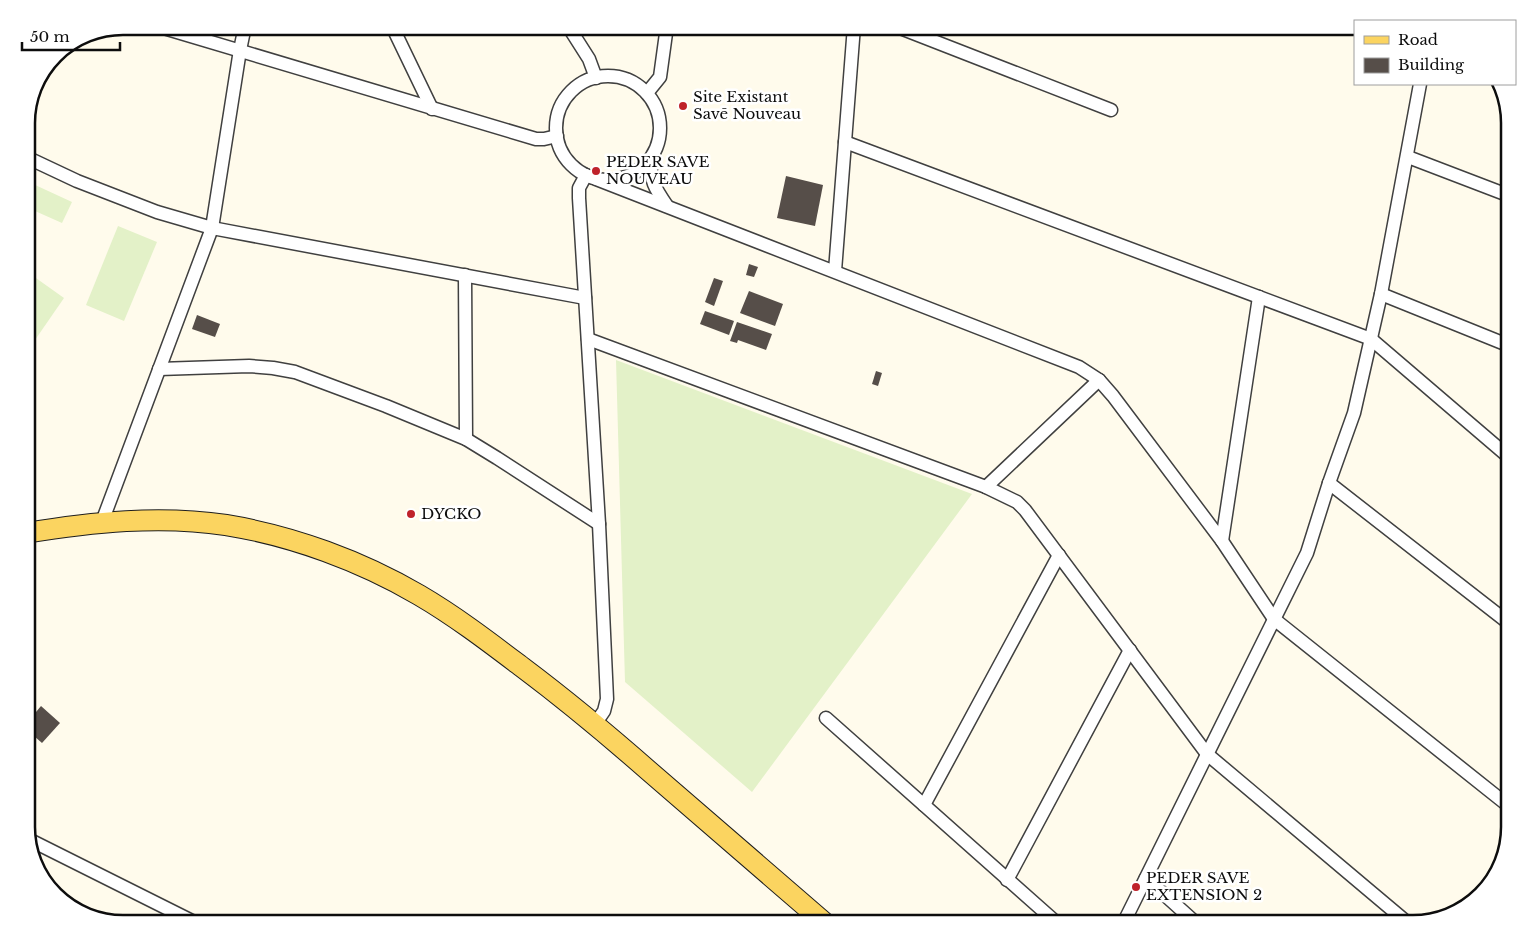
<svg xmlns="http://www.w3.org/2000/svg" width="1536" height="950" font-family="'Libre Baskerville',serif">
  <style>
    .pitch { fill: #e3f1c8 }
    .building { fill: #564e49 }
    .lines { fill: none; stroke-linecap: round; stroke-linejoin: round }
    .minor-casing { stroke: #404040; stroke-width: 15 }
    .primary-casing { stroke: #1e1e1e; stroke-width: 22 }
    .minor { stroke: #fff; stroke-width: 12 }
    .primary { stroke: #fbd460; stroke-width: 20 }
    .poi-dot { fill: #bf222b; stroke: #fff; stroke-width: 2 }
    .labels { text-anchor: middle; stroke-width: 5; stroke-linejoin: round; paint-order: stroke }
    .poi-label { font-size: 15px; fill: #0d0d0d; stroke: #fff; text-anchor: start }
    .rim { fill: none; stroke: #0d0d0d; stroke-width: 2.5 }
  </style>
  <rect width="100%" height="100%" fill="#fffbec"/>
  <g class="pitch">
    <polygon points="33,184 72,202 62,223 26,207 26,199"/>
    <polygon points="118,226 157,242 124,321 86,305"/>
    <polygon points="26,271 64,298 26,353"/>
    <polygon points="616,360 972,494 752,792 625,682"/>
  </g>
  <g class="building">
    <polygon points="786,176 823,185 815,226 777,218"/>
    <polygon points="749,264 758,267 754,277 746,275"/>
    <polygon points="714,278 723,281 714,306 705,302"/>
    <polygon points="749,291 783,304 775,326 740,313"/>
    <polygon points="705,311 734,321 729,335 700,324"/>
    <polygon points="197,315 220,324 215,337 192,329"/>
    <polygon points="737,322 772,334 766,350 738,340 737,343 730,341"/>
    <polygon points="876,371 882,373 878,386 872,384"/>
    <polygon points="41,706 60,723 42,743 26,729 26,724"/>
  </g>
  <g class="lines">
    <defs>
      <g id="minor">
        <polyline points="157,26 536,139 544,139 557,136"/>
        <polyline points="392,26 432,109"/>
        <polyline points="568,26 589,59 596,78"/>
        <polyline points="895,26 1111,110"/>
        <circle cx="608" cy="128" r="52"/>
        <polyline points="647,93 660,77 667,26"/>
        <polyline points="845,142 1371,339 1510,458"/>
        <polyline points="26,157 77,181 157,212 212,228 585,298"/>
        <polyline points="1408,157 1510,196"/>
        <path d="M650 159C651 182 654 187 667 206"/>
        <polyline points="586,175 579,188 579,198 599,524 607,699 604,711 595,724"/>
        <polyline points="596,179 1079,367 1099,380 1113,396 1222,541 1274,619 1510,807"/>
        <polyline points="835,271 854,26"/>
        <polyline points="465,275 466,439"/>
        <polyline points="1381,294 1510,346"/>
        <polyline points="588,339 986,487 1017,502 1025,510 1207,754 1409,924"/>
        <polyline points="159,369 249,366 273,368 295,372 386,406 466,439 497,458 599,524"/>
        <polyline points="1329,483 1510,624"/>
        <polyline points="986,487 1099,380"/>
        <polyline points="102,522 212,228 240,50 245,26"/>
        <polyline points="1222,541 1259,297"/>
        <polyline points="826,718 1058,924"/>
        <polyline points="924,805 1059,555"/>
        <polyline points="28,839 198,924"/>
        <polyline points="1146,878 1197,924"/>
        <polyline points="1007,880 1130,650"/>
        <polyline points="1123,924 1307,553 1329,483 1354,413 1381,294 1420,84"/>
      </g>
      <path id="primary" d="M26 533C92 522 160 515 226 525 293 536 361 561 419 595 455 616 489 642 522 667 566 700 608 735 649 771 708 822 767 873 826 924"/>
    </defs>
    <use href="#minor" class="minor-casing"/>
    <use href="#primary" class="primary-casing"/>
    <use href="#minor" class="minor"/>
    <use href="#primary" class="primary"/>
  </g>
  <g class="poi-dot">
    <circle cx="683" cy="106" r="5"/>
    <circle cx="596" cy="171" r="5"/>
    <circle cx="411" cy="514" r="5"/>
    <circle cx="1136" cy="887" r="5"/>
  </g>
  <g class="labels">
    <g class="poi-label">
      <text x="693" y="102">Site Existant<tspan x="693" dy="17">Savē Nouveau</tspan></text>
      <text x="606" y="167">PEDER SAVE<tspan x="606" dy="17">NOUVEAU</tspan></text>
      <text x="421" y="519">DYCKO</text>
      <text x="1146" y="883">PEDER SAVE<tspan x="1146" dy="17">EXTENSION 2</tspan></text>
    </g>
  </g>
  <path d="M0 0H1536V950H0ZM123 35H1413A88 88 0 0 1 1501 123V827A88 88 0 0 1 1413 915H123A88 88 0 0 1 35 827V123A88 88 0 0 1 123 35Z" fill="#fff" fill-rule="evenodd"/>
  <path class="rim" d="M123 35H1413A88 88 0 0 1 1501 123V827A88 88 0 0 1 1413 915H123A88 88 0 0 1 35 827V123A88 88 0 0 1 123 35Z"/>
  <rect x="1354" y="20" width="162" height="65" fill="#ffffff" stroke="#9e9e9e"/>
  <rect x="1364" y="36" width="25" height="8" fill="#fbd460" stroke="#9e9e9e"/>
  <text x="1398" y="45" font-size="15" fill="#0d0d0d">Road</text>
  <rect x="1364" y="58" width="25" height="15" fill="#564e49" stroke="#9e9e9e"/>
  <text x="1398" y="70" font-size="15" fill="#0d0d0d">Building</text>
  <path d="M22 42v8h98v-8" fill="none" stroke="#0d0d0d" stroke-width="2.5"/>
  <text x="30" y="42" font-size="15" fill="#0d0d0d" stroke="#ffffff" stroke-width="4" paint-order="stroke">50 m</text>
</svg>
